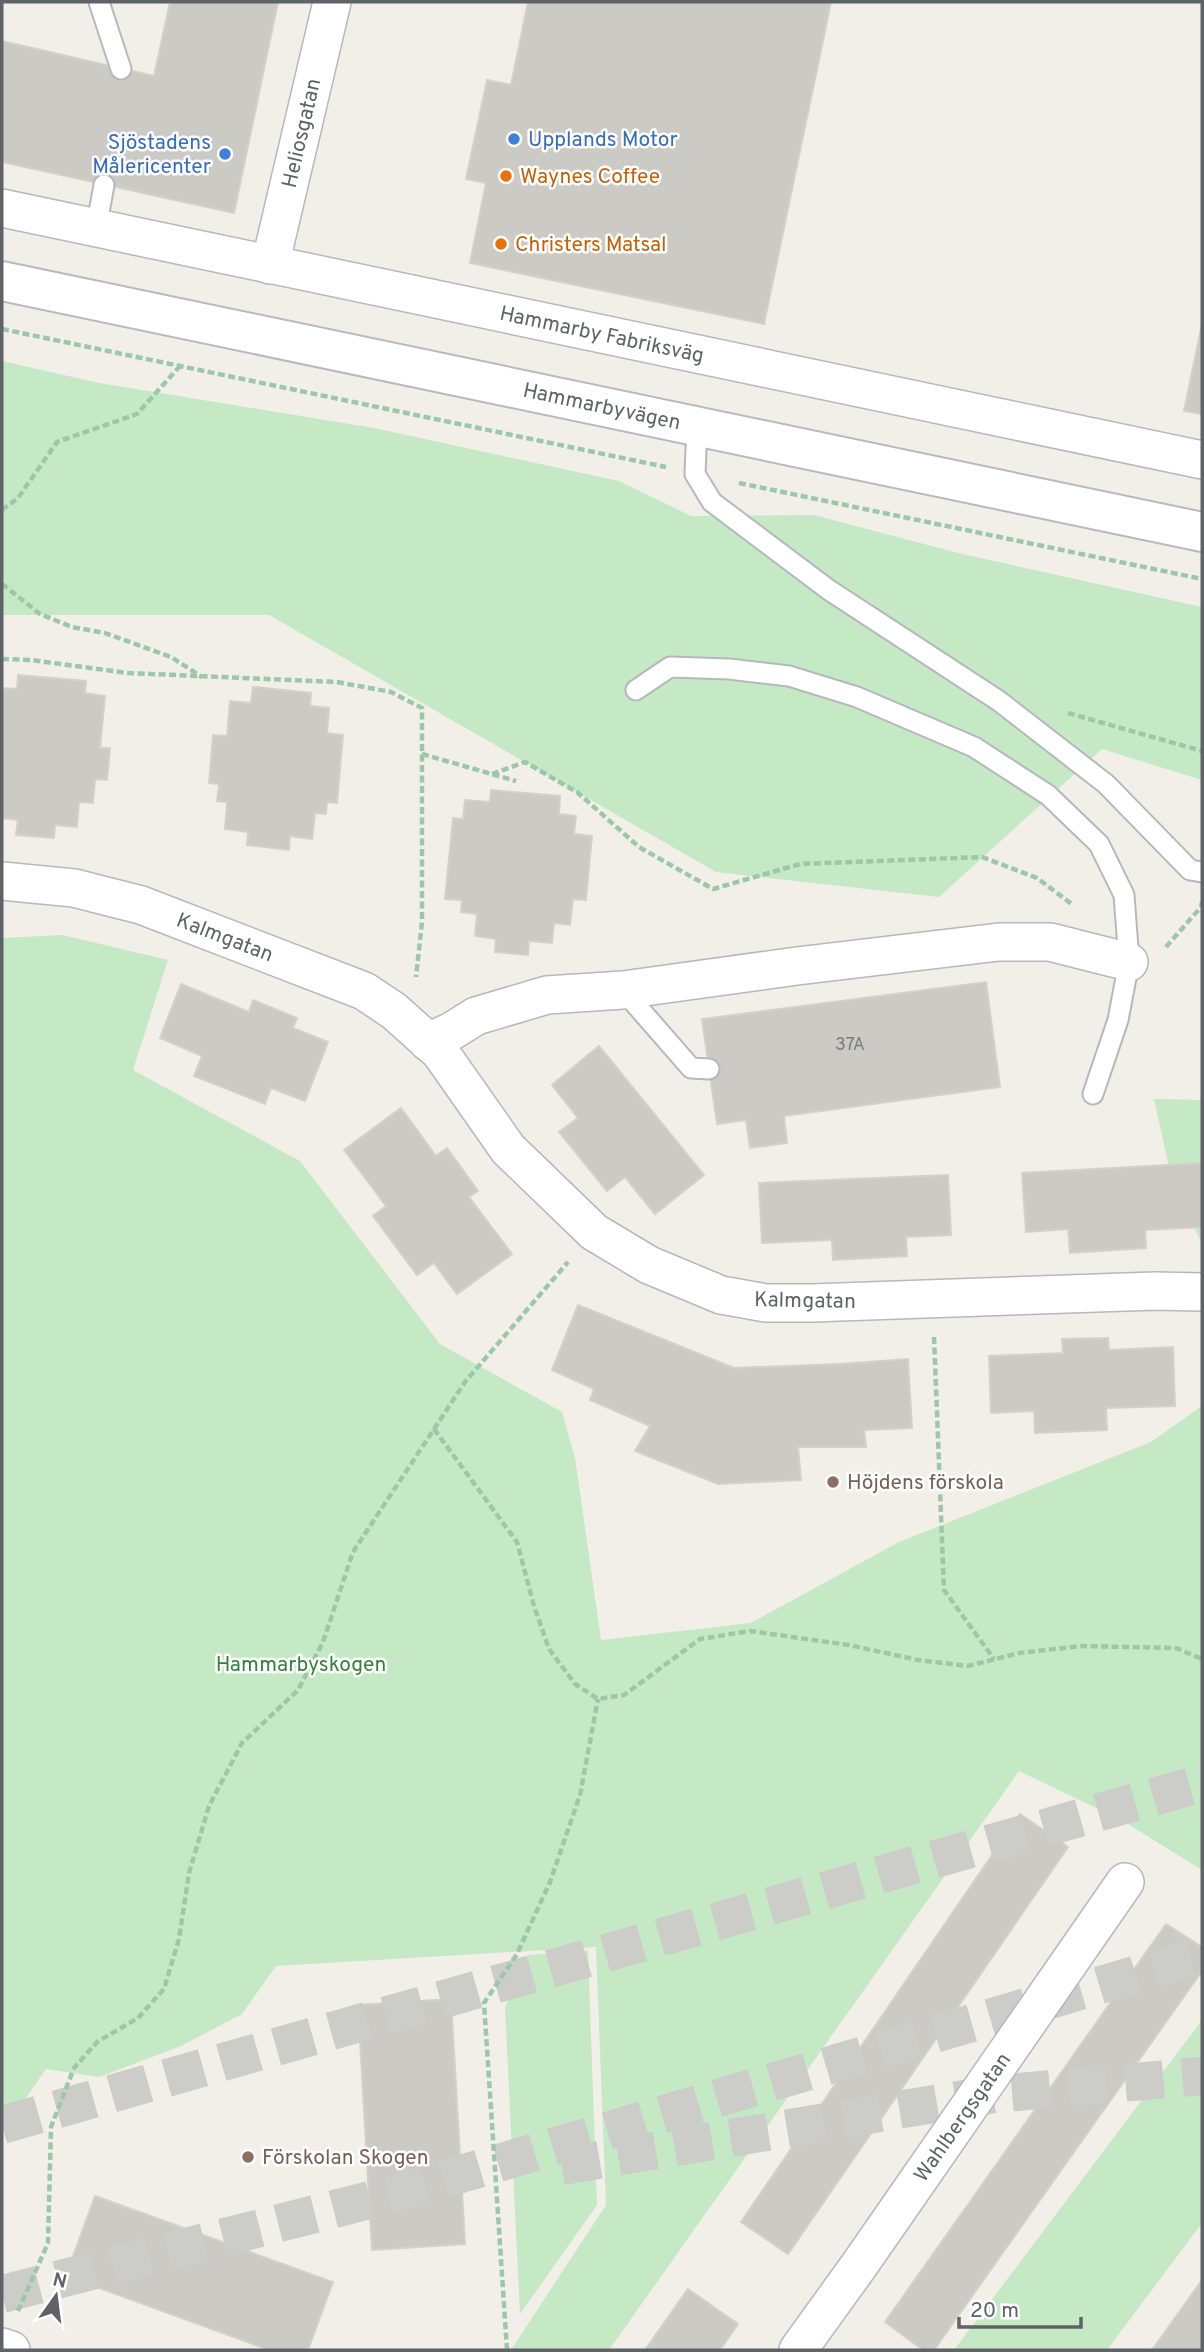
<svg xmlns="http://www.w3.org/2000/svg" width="1204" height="2352" font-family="Overpass,sans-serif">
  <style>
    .green { fill: #c5e8c5 }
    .building { fill: #cccac5; stroke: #d6d1c6; stroke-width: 2 }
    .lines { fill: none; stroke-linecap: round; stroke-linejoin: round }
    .motorway-tunnel { stroke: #ccccc8; stroke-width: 38; stroke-dasharray: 38 19; stroke-linecap: butt }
    .service-casing { stroke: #b5b8bc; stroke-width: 23 }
    .minor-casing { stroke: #b5b8bc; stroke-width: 40 }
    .secondary-casing { stroke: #b6babf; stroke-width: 42 }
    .path { stroke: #9cc7a9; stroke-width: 4.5; stroke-dasharray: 7 3.5; stroke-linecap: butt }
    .service { stroke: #fff; stroke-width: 19 }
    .minor { stroke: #fff; stroke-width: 37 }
    .secondary { stroke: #fff; stroke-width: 38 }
    .shop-dot { fill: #3f7fe0; stroke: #fff; stroke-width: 2.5 }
    .food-dot { fill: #e8710a; stroke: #fff; stroke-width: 2.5 }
    .education-dot { fill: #8d6e63; stroke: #fff; stroke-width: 2.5 }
    .labels { text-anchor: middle; stroke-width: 5; stroke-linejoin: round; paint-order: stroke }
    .number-label { font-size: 18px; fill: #7a7d7f }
    .street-label { font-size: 21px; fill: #5f6368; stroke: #fff }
    .shop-label { font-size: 21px; fill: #366cbe; stroke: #fff; text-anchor: start }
    .food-label { font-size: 21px; fill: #c56008; stroke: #fff; text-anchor: start }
    .education-label { font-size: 21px; fill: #785e54; stroke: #fff; text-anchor: start }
    .park-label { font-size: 21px; fill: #348238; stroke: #fff }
  </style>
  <rect width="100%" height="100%" fill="#f1efe8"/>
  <g class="green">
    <polygon points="2,361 99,383 374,428 619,481 691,516 814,515 962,554 1202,607 1202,780 1102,749 939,897 716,872 269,615 2,615"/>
    <polygon points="62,935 168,960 133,1070 300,1161 440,1344 562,1412 575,1458 601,1640 751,1623 899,1542 1151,1442 1202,1406 1202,1870 1123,1821 1019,1771 609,2350 511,2350 606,2205 596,1947 276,1966 242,2014 181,2046 99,2077 46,2069 16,2112 2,2122 2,938"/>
    <polygon points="1154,1099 1202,1100 1202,1244 1172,1180"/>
    <polygon points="588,1951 597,2205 520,2314 505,2008 528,1955"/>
    <polygon points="1202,2020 1202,2223 1107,2350 954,2350"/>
  </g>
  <g class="building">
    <polygon points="170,2 278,2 234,213 2,162 2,41 154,76"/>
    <polygon points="528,2 831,2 764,324 470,263 486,183 466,179 487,80 511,85"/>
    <polygon points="1202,324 1202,414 1184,411"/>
    <polygon points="18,675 86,681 85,693 105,696 100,748 110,748 107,780 95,779 93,803 79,802 77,827 55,825 54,838 16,835 18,820 2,818 2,688 17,689"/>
    <polygon points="253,687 311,693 310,706 329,708 327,733 343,735 337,803 327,802 326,814 315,813 312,839 290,836 289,850 247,845 248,832 225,829 227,802 217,801 219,784 209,783 213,735 227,736 230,701 251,703"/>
    <polygon points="491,790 560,796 559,814 576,816 574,834 592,836 586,900 573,899 570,925 554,923 552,943 529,941 528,955 495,952 496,939 475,936 477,914 461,912 462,900 445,899 453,818 463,819 465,800 490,802"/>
    <polygon points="986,982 1000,1087 784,1116 787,1143 750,1148 746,1120 717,1124 702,1019"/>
    <polygon points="181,984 249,1012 253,1000 297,1018 293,1028 328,1042 305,1101 271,1088 265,1104 194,1076 202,1056 160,1038"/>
    <polygon points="599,1046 704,1175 655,1214 625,1177 607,1191 559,1132 578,1118 552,1085"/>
    <polygon points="401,1108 436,1156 447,1148 478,1191 469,1197 512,1254 457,1294 434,1263 417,1275 373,1216 386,1206 344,1150"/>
    <polygon points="1202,1163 1202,1227 1145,1230 1146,1248 1070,1253 1068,1229 1026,1232 1022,1173"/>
    <polygon points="948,1175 951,1235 906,1237 907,1256 833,1260 832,1240 762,1243 759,1183"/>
    <polygon points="578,1305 734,1368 840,1364 908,1359 912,1428 864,1430 866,1447 798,1447 801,1480 718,1484 635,1451 650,1426 590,1400 594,1389 552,1370"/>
    <polygon points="1108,1338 1109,1350 1173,1347 1175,1406 1106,1408 1107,1430 1035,1433 1034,1411 991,1413 989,1356 1063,1353 1062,1339"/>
    <polygon points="1020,1814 1068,1847 788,2254 741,2222"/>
    <polygon points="1166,1924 1202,1947 1202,1971 934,2350 923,2350 885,2322"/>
    <polygon points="451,1999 465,2244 372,2250 358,2005"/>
    <polygon points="95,2196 333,2282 308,2350 269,2350 66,2276"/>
    <polygon points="1202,2280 1202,2350 1152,2350"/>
    <polygon points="688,2289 738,2324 720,2350 645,2350"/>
  </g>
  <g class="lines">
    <g class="motorway-tunnel">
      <polyline points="2,2125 1202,1783"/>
      <polyline points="562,2166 994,2094 1202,2076"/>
      <polyline points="2,2294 397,2193 1202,1955"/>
    </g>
    <defs>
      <g id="service">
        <polyline points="99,2 121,69"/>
        <polyline points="96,229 104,185"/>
        <polyline points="697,426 695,474 712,502 829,590 999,701 1106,784 1190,870 1202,872"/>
        <polyline points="636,690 670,667 729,669 789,676 857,697 974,747 1048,795 1099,844 1124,895 1129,962 1118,1020 1093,1094"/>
        <polyline points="623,990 691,1068 709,1069"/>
      </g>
      <g id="minor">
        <polyline points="2,208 1202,460"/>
        <polyline points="270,265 332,2"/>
        <polyline points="2,881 74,888 141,905 364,991 394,1011 440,1052 508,1149 594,1232 649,1265 721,1295 766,1303 811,1303 1155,1291 1202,1292"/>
        <polyline points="428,1042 452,1031 476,1016 547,995 623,990 797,966 999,942 1050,942 1129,962"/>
        <polyline points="2,2347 11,2350"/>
        <polyline points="798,2350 860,2264 1125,1882"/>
      </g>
      <polyline id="secondary" points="2,281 1202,532"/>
    </defs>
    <use href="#service" class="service-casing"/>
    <use href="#minor" class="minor-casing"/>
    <use href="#secondary" class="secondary-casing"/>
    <g class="path">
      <polyline points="2,329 666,467"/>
      <polyline points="739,483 1202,579"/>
      <polyline points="2,510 18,498 57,442 137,414 180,366"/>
      <polyline points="2,584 40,614 72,627 105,633 171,657 202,677"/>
      <polyline points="2,659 31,660 128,673 337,682 391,692 422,708 422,922 416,977"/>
      <polyline points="1068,713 1202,751"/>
      <polyline points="422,754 516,781"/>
      <polyline points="492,774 525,762 577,792 639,847 713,889 800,864 982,857 1037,878 1073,905"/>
      <polyline points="1166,947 1201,907 1202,902"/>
      <polyline points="934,1337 944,1590 994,1659"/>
      <polyline points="434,1429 517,1542 534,1606 549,1649 575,1684 598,1699 624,1695 700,1639 750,1631 849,1645 918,1660 968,1666 1019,1653 1081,1646 1176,1648 1202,1659"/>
      <polyline points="18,2311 48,2243 51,2127 74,2068 97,2042 138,2018 164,1989 179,1939 189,1873 209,1806 242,1743 298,1690 323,1642 353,1552 465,1382 568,1262"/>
      <polyline points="507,2350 484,2003 517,1954 550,1882 580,1795 598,1699"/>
    </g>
    <use href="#service" class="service"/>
    <use href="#minor" class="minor"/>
    <use href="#secondary" class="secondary"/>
  </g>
  <g class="shop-dot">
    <circle cx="514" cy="139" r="7"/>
    <circle cx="225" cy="154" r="7"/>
  </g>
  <g class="food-dot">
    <circle cx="506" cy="176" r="7"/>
    <circle cx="501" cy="244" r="7"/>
  </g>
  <g class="education-dot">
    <circle cx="833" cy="1482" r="7"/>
    <circle cx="248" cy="2157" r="7"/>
  </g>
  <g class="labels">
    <g class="number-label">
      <text x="850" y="1050">37A</text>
    </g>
    <g class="street-label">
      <text transform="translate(301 133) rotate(-77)" y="7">Heliosgatan</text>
      <text transform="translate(602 334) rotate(12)" y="7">Hammarby Fabriksväg</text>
      <text transform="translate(602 406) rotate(12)" y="7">Hammarbyvägen</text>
      <text transform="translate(225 937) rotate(21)" y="7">Kalmgatan</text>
      <text transform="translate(805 1300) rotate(1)" y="7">Kalmgatan</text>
      <text transform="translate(962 2117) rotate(-55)" y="7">Wahlbergsgatan</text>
    </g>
    <g class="shop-label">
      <text x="528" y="146">Upplands Motor</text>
      <text x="211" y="149" text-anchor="end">Sjöstadens<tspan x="211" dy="24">Målericenter</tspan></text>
    </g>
    <g class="food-label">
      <text x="520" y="183">Waynes Coffee</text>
      <text x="515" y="251">Christers Matsal</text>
    </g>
    <g class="education-label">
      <text x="847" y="1489">Höjdens förskola</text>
      <text x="262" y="2164">Förskolan Skogen</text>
    </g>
    <g class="park-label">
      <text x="301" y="1671">Hammarbyskogen</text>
    </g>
  </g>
  <rect width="1204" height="2352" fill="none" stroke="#5f6368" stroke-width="7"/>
  <g transform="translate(56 2296) rotate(14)" stroke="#ffffff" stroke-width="5" paint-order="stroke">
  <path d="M0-5L12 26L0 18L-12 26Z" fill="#5f6368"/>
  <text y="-10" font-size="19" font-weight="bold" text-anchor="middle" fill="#5f6368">N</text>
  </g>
  <path d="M959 2317v10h122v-10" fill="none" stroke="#5f6368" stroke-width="3.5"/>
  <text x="970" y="2317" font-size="21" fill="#5f6368" stroke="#ffffff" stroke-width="5" paint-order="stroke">20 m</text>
</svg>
